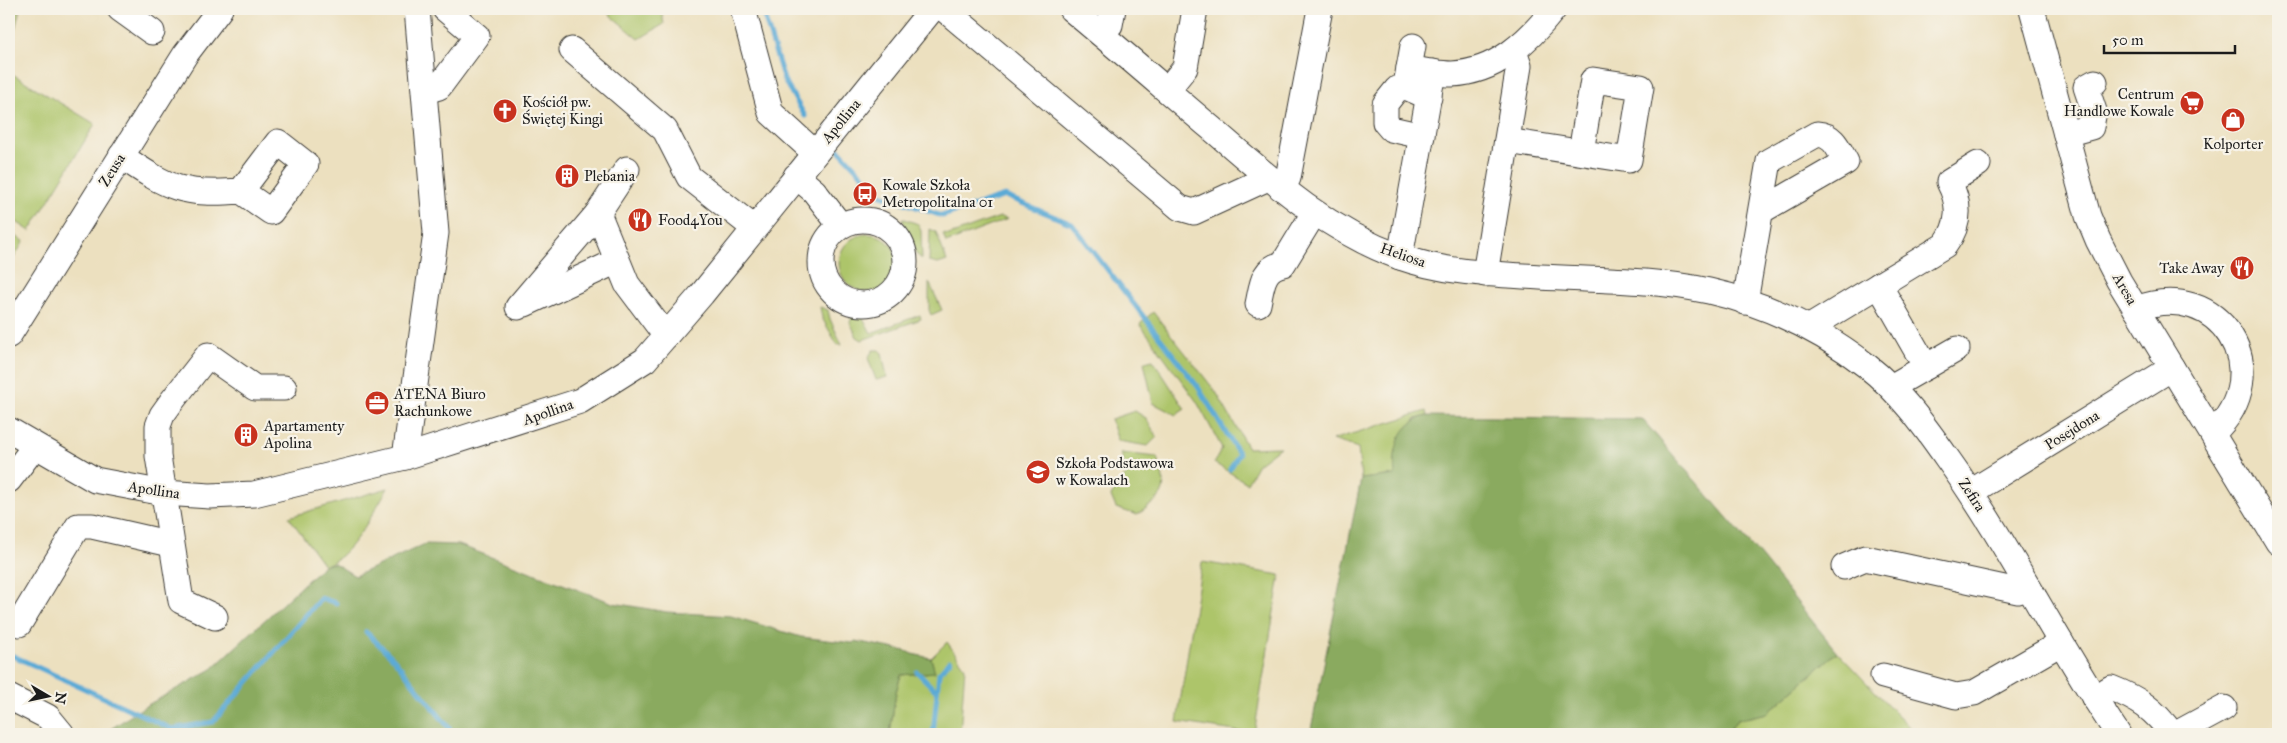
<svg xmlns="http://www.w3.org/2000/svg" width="2287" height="743" font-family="'IM FELL Great Primer',serif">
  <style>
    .green { fill: #adc56a; stroke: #647043 }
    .forest { fill: #8aaa5e; stroke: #53633d }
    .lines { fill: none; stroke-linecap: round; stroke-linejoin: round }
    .stream { stroke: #5caad6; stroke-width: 5 }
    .minor-casing { stroke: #3b3934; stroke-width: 27 }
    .minor { stroke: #fff; stroke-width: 25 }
    .labels { text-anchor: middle; stroke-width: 4.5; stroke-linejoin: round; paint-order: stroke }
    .poi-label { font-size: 15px; fill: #1c1c1c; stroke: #f7f3e8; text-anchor: start }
    .street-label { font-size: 15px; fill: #1c1c1c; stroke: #f7f3e8 }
  </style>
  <rect width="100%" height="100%" fill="#f7f3e8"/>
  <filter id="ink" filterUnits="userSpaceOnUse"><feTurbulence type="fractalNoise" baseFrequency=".02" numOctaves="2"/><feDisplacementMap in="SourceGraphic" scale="10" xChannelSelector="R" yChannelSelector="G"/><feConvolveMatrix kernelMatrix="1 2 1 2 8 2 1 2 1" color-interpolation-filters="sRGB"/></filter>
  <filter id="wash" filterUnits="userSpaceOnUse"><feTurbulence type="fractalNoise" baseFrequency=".0096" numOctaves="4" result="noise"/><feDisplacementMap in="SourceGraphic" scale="20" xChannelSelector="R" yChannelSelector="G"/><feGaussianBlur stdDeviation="1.12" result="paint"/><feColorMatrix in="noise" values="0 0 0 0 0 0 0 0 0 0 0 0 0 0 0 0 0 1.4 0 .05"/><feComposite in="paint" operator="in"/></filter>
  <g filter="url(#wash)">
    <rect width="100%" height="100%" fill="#ece0bf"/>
    <g class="green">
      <polygon points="9,9 20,9 9,54"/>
      <polygon points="603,9 661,9 664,24 639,39"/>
      <polygon points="9,72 95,124 30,231 9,217"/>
      <polygon points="1000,217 1008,219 946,243 943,234 949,235"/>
      <polygon points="902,218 918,224 921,231 922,259 916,254"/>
      <polygon points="930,229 936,232 947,261 938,264 929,262"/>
      <polygon points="9,233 24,241 9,266"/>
      <circle cx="868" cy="263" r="29"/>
      <polygon points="929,282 942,310 931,315 929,310"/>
      <polygon points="820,307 828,310 830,319 842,345 837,344 822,318"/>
      <polygon points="859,310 871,333 920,315 921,319 862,340 857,337 850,322 854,312"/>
      <polygon points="1153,312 1216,392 1248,448 1280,447 1258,464 1247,483 1214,463 1222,448 1197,402 1140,324"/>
      <polygon points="873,350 879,350 882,353 887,377 876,380 868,358"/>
      <polygon points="1153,360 1185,409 1176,415 1153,403 1144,362"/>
      <polygon points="1135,411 1146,418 1157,437 1148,446 1118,441 1111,419"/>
      <polygon points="1426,411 1427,416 1415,419 1395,475 1361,479 1358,448 1332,440"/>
      <path d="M1121 453 1157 457C1169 493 1166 494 1137 515L1116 508 1111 496 1127 473Z"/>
      <path d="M388 488C375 509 349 561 324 565L289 517Z"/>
      <polygon points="1202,562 1280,575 1254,734 1177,722"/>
      <polygon points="947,642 965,667 960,734 890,734 896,692 901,675 934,672 931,658"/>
      <polygon points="1837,652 1916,734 1726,734 1737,720 1767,713"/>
    </g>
    <g class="forest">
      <path d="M1427 416 1642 419 1762 558 1837 652 1767 713 1737 720 1726 734H1310L1361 479 1395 475C1392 449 1400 422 1427 416Z"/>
      <polygon points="425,544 459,545 613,603 667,612 731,616 801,637 853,643 855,641 906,651 912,654 931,658 935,672 901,675 896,692 890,734 103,734 144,707 212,669 324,565 334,563 355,576"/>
    </g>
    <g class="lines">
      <g class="stream">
        <polyline points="762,9 784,80 805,116"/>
        <polyline points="837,148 881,195 942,216 1005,196 1072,224 1198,387 1239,454 1230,469"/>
        <polyline points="366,632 393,658 454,734"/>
        <polyline points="9,654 172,729 213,722 321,598 336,603"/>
        <polyline points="917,672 937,692"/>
        <polyline points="933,734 939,673 950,661"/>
      </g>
    </g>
  </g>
  <g filter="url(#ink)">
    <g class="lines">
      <defs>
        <g id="minor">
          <polyline points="120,9 152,32"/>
          <polyline points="743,9 771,113 815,153"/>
          <polyline points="944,9 1180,208 1194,212 1268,178"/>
          <path d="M1071 9C1118 48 1164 88 1211 128 1271 180 1324 229 1400 257 1445 273 1493 274 1540 277 1596 280 1654 279 1709 291 1766 304 1821 330 1867 366 1899 391 1924 425 1947 458 2010 546 2057 644 2118 734"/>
          <polyline points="2032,9 2088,216 2098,240 2119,281 2278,542"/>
          <polyline points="1100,33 1110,25 1113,9"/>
          <polyline points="572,50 665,130 689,177 754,228"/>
          <path d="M1409 68C1423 71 1438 74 1452 74 1496 72 1528 42 1554 9"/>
          <polyline points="1406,85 1413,46"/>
          <polyline points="1167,90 1185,68 1195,9"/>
          <polyline points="425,91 439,87 477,36 445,9"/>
          <polyline points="2066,134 2091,127 2094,111 2086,87 2095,82"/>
          <polyline points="1422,136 1391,129 1385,122 1385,104 1397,89 1406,87 1429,97"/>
          <polyline points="1507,141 1629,160 1641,87 1593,80 1581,152"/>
          <path d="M121 156C168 188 183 196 241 191L278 142 306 164 271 212 241 191"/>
          <polyline points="627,169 598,213 627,284 666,336"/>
          <polyline points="796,176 814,191 840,225"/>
          <polyline points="1281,188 1288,178 1320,9"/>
          <circle cx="863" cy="262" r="42"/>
          <polyline points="1400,257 1433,72"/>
          <polyline points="1485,274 1519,66 1514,51"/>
          <polyline points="1879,285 1926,367"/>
          <path d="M1745 302 1769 161 1817 134C1834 135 1838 148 1846 162L1761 211"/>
          <polyline points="525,304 617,261"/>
          <path d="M1258 304C1262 286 1262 268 1283 264L1314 213"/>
          <polyline points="518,307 598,213"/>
          <path d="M2136 309C2219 276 2279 372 2213 433"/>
          <path d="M1810 327 1945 245C1960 225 1961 205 1949 182L1978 164"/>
          <polyline points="9,335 185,55 220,9"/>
          <polyline points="1891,387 1957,349"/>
          <polyline points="9,430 95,480 164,493 210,496 254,494 405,457 580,401 645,360 702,294 932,9"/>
          <polyline points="405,457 436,233 417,9"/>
          <polyline points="9,480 35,446"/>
          <polyline points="1971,492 2172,368"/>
          <polyline points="1844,567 1865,558 2018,591 2028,588"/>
          <polyline points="215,617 181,601 158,456 158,426 162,415 172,401 208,355 255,388 284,388"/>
          <polyline points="19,624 78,526 92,526 171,544"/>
          <polyline points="1883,676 1956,696 1974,693 2061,643"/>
          <polyline points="9,697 48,717 62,734"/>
          <path d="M2094 698 2111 688C2139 699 2154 709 2172 734"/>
          <polyline points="2176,734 2224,708"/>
        </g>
      </defs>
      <use href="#minor" class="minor-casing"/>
      <use href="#minor" class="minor"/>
    </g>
  </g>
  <defs>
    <symbol id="supermarket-disc" viewBox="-11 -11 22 22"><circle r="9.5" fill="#c8321e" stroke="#f7f3e8"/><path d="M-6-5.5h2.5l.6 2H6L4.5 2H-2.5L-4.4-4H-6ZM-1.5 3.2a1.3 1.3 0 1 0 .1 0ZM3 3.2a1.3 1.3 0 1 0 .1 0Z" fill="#fff"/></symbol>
    <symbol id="church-disc" viewBox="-11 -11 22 22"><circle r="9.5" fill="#c8321e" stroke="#f7f3e8"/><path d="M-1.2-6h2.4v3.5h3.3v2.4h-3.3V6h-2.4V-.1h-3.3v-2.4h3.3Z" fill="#fff"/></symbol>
    <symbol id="shop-disc" viewBox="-11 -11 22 22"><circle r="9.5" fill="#c8321e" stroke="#f7f3e8"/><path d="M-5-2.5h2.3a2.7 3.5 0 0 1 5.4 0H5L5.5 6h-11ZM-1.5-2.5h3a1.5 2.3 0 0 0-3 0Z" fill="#fff"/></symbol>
    <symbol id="building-disc" viewBox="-11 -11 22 22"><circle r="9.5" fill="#c8321e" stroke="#f7f3e8"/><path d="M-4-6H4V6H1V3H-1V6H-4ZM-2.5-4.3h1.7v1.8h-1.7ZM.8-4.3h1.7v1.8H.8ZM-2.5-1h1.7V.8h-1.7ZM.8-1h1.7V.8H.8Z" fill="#fff"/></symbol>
    <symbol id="bus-disc" viewBox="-11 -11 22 22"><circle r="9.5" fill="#c8321e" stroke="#f7f3e8"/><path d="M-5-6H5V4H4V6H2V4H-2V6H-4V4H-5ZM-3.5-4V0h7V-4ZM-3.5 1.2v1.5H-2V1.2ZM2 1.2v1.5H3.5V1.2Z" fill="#fff"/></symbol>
    <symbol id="restaurant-disc" viewBox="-11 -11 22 22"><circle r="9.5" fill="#c8321e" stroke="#f7f3e8"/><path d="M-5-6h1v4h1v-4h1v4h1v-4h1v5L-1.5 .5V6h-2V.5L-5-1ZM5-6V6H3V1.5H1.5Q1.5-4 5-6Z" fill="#fff"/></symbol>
    <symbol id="office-disc" viewBox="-11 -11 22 22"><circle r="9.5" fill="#c8321e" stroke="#f7f3e8"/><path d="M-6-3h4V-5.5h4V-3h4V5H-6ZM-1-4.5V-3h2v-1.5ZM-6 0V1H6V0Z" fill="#fff"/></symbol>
    <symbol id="school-disc" viewBox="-11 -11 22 22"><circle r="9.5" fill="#c8321e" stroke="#f7f3e8"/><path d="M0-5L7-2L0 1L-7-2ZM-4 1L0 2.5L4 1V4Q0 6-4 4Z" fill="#fff"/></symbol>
  </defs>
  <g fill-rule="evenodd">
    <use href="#supermarket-disc" x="2178" y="89" width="28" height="28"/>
    <use href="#church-disc" x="491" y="97" width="28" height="28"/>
    <use href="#shop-disc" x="2219" y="106" width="28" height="28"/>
    <use href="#building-disc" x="553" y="162" width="28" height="28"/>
    <use href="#bus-disc" x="851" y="180" width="28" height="28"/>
    <use href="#restaurant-disc" x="626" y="206" width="28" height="28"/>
    <use href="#restaurant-disc" x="2228" y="254" width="28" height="28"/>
    <use href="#office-disc" x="363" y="389" width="28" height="28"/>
    <use href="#building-disc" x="232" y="421" width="28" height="28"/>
    <use href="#school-disc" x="1024" y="458" width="28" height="28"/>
  </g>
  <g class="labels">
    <g class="poi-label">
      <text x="2174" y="99" text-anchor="end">Centrum<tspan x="2174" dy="17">Handlowe Kowale</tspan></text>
      <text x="522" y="107">Kościół pw.<tspan x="522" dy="17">Świętej Kingi</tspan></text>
      <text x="2233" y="149" text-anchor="middle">Kolporter</text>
      <text x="584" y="181">Plebania</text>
      <text x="882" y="190">Kowale Szkoła<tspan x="882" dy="17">Metropolitalna 01</tspan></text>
      <text x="658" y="225">Food4You</text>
      <text x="2224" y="273" text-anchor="end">Take Away</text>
      <text x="394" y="399">ATENA Biuro<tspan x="394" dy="17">Rachunkowe</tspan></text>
      <text x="264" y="431">Apartamenty<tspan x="264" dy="17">Apolina</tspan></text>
      <text x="1056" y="468">Szkoła Podstawowa<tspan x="1056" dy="17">w Kowalach</tspan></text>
    </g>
    <g class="street-label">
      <text transform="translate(841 121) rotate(-51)" y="5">Apollina</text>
      <text transform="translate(112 170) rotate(-58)" y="5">Zeusa</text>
      <text transform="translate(1403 255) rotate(19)" y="5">Heliosa</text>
      <text transform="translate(2125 289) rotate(60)" y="5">Aresa</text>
      <text transform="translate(548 412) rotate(-19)" y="5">Apollina</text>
      <text transform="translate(2072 430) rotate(-32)" y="5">Posejdona</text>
      <text transform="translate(154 490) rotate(8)" y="5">Apollina</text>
      <text transform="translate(1972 495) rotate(57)" y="5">Zefira</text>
    </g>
  </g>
  <rect width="2287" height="743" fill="none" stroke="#f7f3e8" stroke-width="30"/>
  <g transform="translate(48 696) rotate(99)" stroke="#f7f3e8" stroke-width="4" paint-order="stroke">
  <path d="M0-4L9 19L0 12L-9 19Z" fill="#1c1c1c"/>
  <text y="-8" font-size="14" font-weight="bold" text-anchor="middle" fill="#1c1c1c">N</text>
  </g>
  <path d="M2104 45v8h131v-8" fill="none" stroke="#1c1c1c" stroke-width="2.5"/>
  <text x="2112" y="45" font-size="15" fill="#1c1c1c" stroke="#f7f3e8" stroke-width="4" paint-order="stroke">50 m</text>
</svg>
